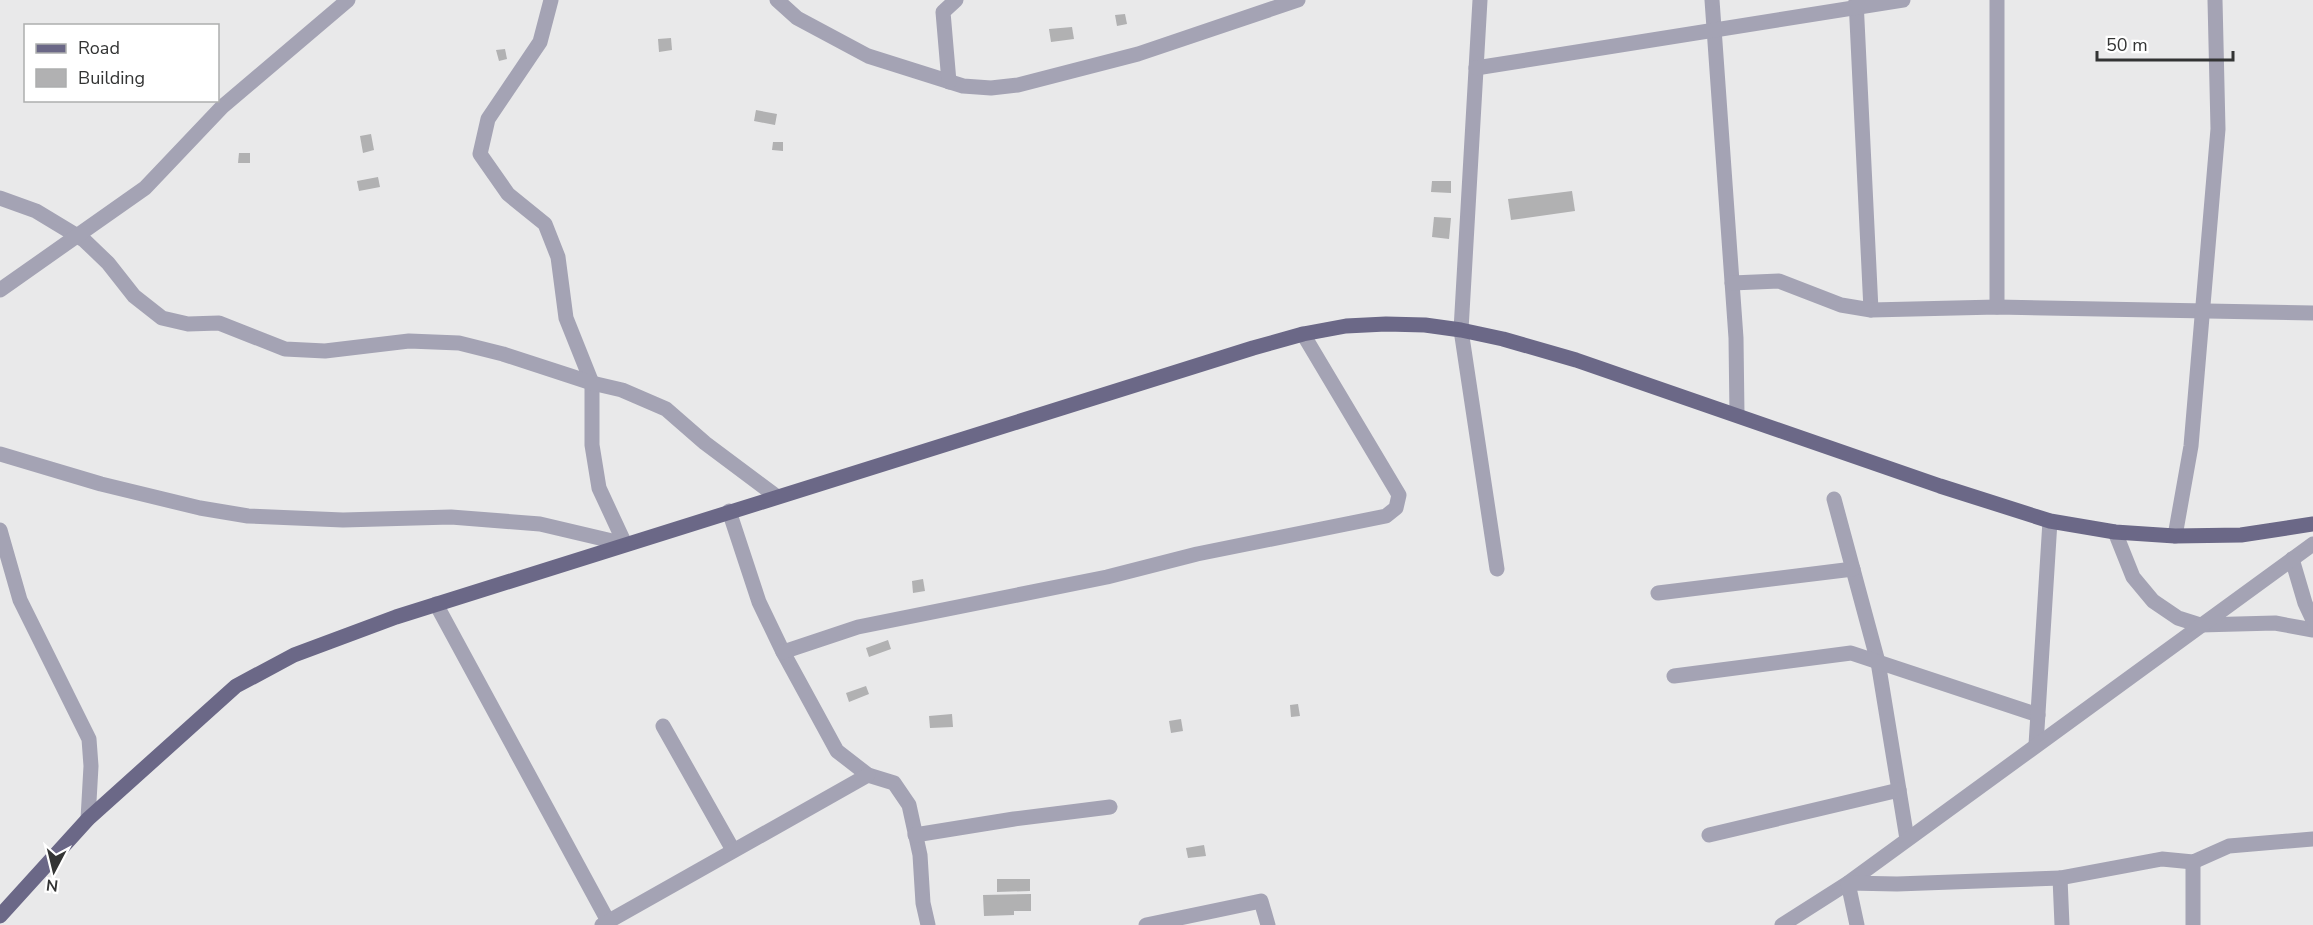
<svg xmlns="http://www.w3.org/2000/svg" width="2313" height="925" font-family="'Nunito Sans',sans-serif">
  <style>
    .building { fill: #b1b1b2 }
    .lines { fill: none; stroke-linecap: round; stroke-linejoin: round }
    .minor { stroke: #a4a3b4; stroke-width: 15 }
    .major { stroke: #6b6887; stroke-width: 15 }
  </style>
  <rect width="100%" height="100%" fill="#e9e9ea"/>
  <g class="building">
    <polygon points="1125,14 1127,24 1117,26 1115,15"/>
    <polygon points="1072,27 1074,39 1051,42 1049,29"/>
    <polygon points="671,38 672,50 659,52 658,39"/>
    <polygon points="505,49 507,59 499,61 496,50"/>
    <polygon points="756,110 777,114 775,125 754,121"/>
    <polygon points="371,134 374,150 363,153 360,136"/>
    <polygon points="773,142 783,142 783,151 772,150"/>
    <polygon points="239,153 250,153 250,163 238,163"/>
    <polygon points="378,177 380,187 359,191 357,181"/>
    <polygon points="1432,181 1451,181 1451,193 1431,192"/>
    <polygon points="1572,191 1575,211 1511,220 1508,199"/>
    <polygon points="1434,217 1451,218 1449,239 1432,237"/>
    <polygon points="923,579 925,591 913,593 912,581"/>
    <polygon points="888,640 891,649 869,657 866,648"/>
    <polygon points="866,686 869,694 849,702 846,693"/>
    <polygon points="1298,704 1300,716 1291,717 1290,705"/>
    <polygon points="952,714 953,727 930,728 929,716"/>
    <polygon points="1181,719 1183,731 1171,733 1169,721"/>
    <polygon points="1204,845 1206,856 1188,858 1186,848"/>
    <polygon points="997,879 1030,879 1030,891 997,892"/>
    <polygon points="1031,894 1031,911 1014,911 1014,915 984,916 983,895"/>
  </g>
  <g class="lines">
    <g class="minor">
      <polyline points="551,0 540,42 488,119 480,154 508,194 545,224 558,257 566,318 592,383 592,445 599,488 625,544"/>
      <polyline points="777,0 797,18 868,56 963,86 991,88 1018,85 1138,54 1298,0"/>
      <polyline points="1480,0 1461,330 1497,569"/>
      <polyline points="1712,0 1736,338 1737,415"/>
      <polyline points="1856,0 1871,310"/>
      <polyline points="1476,68 1903,0"/>
      <polyline points="949,82 943,12 956,0"/>
      <polyline points="0,198 36,211 84,240 108,263 134,296 162,318 188,324 219,323 285,349 325,351 409,341 459,343 503,354 592,383 622,390 666,409 705,443 776,496"/>
      <polyline points="1732,283 1779,281 1841,305 1871,310 1997,307 2313,313"/>
      <polyline points="0,290 145,188 222,107 348,0"/>
      <polyline points="1997,307 1997,0"/>
      <polyline points="0,454 101,484 200,508 248,516 343,520 451,517 540,524 625,544"/>
      <polyline points="1834,499 1878,662 1907,839"/>
      <polyline points="729,511 759,602 783,652 837,751 868,775 894,783 909,805 920,855 923,903 928,925"/>
      <polyline points="0,530 20,600 89,739 91,766 88,819"/>
      <polyline points="2115,532 2133,577 2153,601 2178,618 2200,625 2275,623 2313,630"/>
      <polyline points="2175,536 2191,446 2218,129 2215,0"/>
      <polyline points="2292,559 2305,603 2313,620"/>
      <polyline points="1658,593 1853,569"/>
      <polyline points="436,604 608,921"/>
      <polyline points="783,652 858,627 1107,577 1197,554 1386,516 1396,508 1399,495 1303,334"/>
      <polyline points="1674,676 1851,653 2038,715"/>
      <polyline points="663,726 733,850"/>
      <polyline points="2036,745 2050,521"/>
      <polyline points="915,835 1014,819 1110,807"/>
      <polyline points="1709,835 1899,790"/>
      <polyline points="2060,878 2062,925"/>
      <polyline points="602,925 868,775"/>
      <polyline points="1146,925 1261,901 1268,925"/>
      <polyline points="1782,925 1848,883 2313,544"/>
      <polyline points="1857,925 1848,883 1897,884 2060,878 2162,859 2193,862 2229,846 2313,839"/>
      <polyline points="2193,925 2193,862"/>
    </g>
    <polyline class="major" points="0,916 88,819 236,686 294,655 396,617 1253,348 1303,334 1346,326 1386,324 1425,325 1461,330 1503,339 1576,360 1940,486 2050,521 2115,532 2175,536 2241,535 2313,524"/>
  </g>
  <rect x="24" y="24" width="195" height="78" fill="#ffffff" stroke="#adaeae" stroke-width="1.5"/>
  <rect x="36" y="44" width="30" height="9" fill="#6b6887" stroke="#adaeae" stroke-width="1.5"/>
  <text x="78" y="54" font-size="18" fill="#333434">Road</text>
  <rect x="36" y="69" width="30" height="18" fill="#b1b1b2" stroke="#adaeae" stroke-width="1.5"/>
  <text x="78" y="84" font-size="18" fill="#333434">Building</text>
  <g transform="translate(54 871) rotate(187)" stroke="#ffffff" stroke-width="4.5" paint-order="stroke">
  <path d="M0-4.5L10 22L0 15L-10 22Z" fill="#333434"/>
  <text y="-9" font-size="16" font-weight="bold" text-anchor="middle" fill="#333434">N</text>
  </g>
  <path d="M2097 51v9h136v-9" fill="none" stroke="#333434" stroke-width="3"/>
  <text x="2106" y="51" font-size="18" fill="#333434" stroke="#ffffff" stroke-width="4.5" paint-order="stroke">50 m</text>
</svg>
